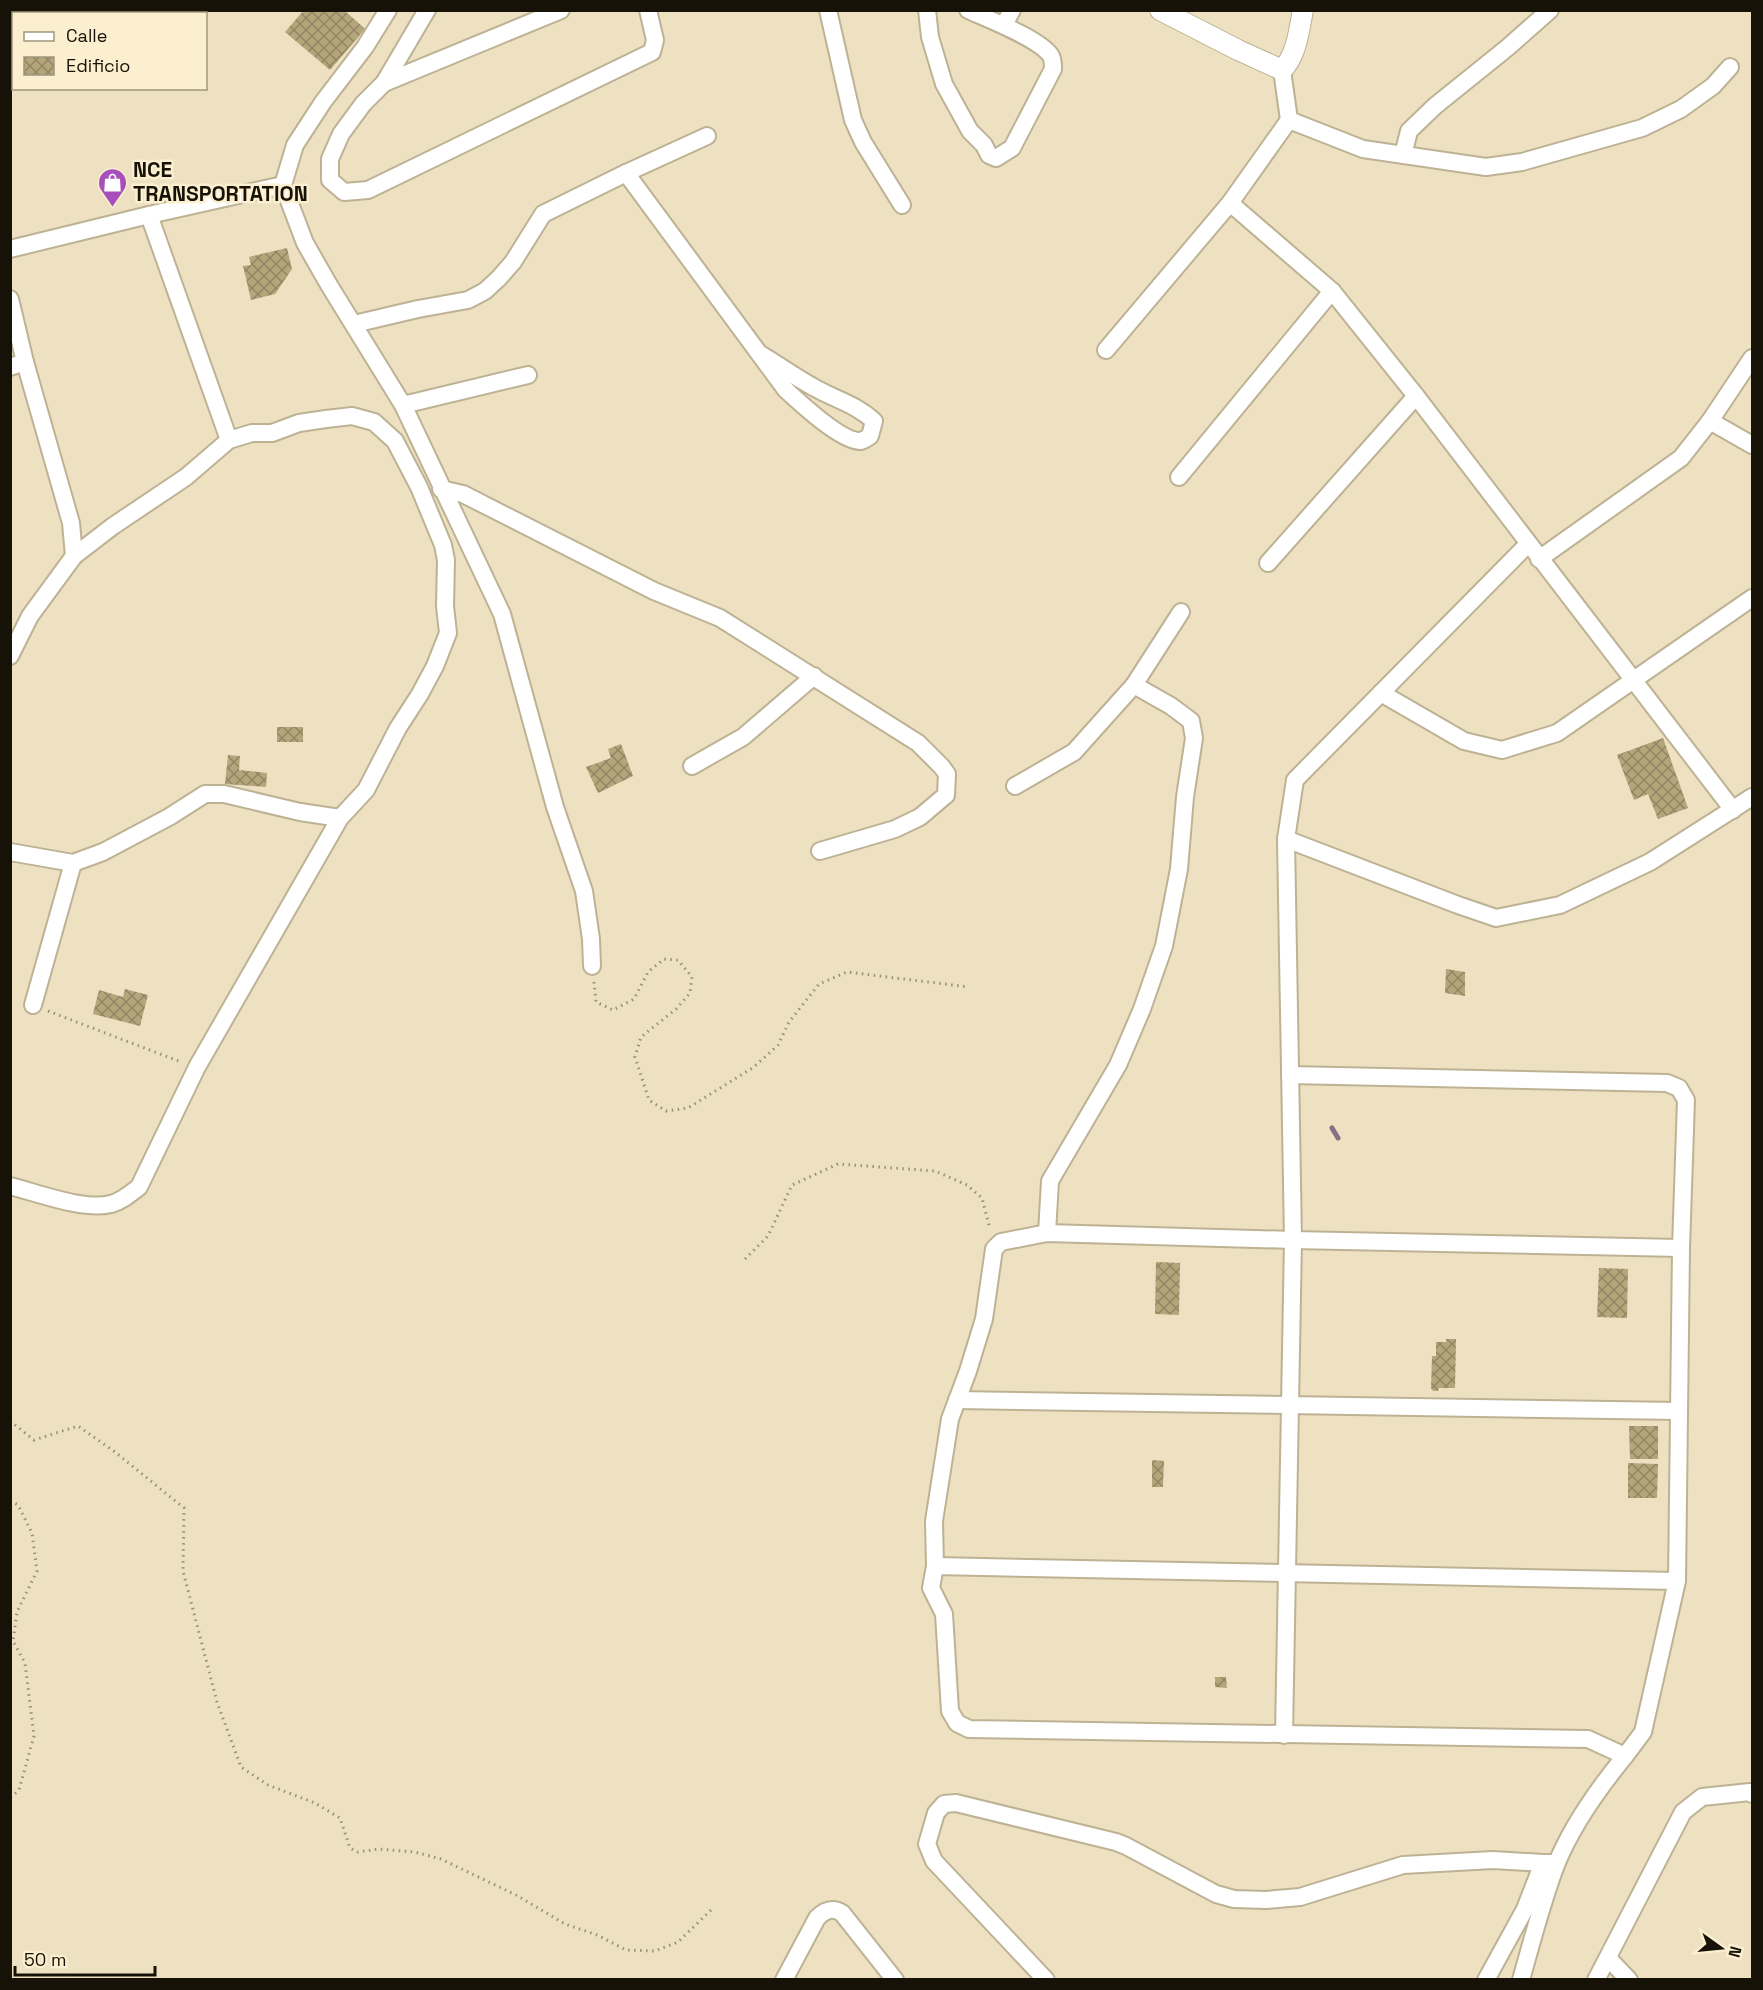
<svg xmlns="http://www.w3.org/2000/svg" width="1763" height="1990" font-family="'Space Grotesk',sans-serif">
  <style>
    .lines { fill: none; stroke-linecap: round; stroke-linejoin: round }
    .stream { stroke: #857085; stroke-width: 5 }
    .building { fill: url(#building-cross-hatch) }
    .minor-casing { stroke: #bdb293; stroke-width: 20 }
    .tertiary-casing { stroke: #bdb293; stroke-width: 22 }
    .path { stroke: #999079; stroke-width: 3; stroke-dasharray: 1.5 4.5; stroke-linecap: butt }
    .minor { stroke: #fff; stroke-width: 16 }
    .tertiary { stroke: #fff; stroke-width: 20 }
    .labels { text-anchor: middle; stroke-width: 5; stroke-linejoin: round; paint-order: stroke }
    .poi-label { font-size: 21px; font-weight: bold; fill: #161207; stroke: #fbefcf; text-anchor: start }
  </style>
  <defs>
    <pattern id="building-cross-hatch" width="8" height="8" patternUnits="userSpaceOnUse" patternTransform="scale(1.5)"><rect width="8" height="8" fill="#b4a57b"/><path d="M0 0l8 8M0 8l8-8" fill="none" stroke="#918563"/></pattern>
  </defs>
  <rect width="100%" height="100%" fill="#ede1c2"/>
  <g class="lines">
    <polyline class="stream" points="1332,1128 1338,1138"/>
  </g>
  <g class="building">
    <polygon points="304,10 344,10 365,29 330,70 285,32"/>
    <polygon points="287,248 292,269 275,294 251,300 243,266 251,265 249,257"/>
    <rect x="277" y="727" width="26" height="15"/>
    <polygon points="1663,738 1688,808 1658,819 1648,794 1634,800 1617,755"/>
    <polygon points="621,744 633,776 598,793 586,767 611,758 608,749"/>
    <polygon points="228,755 240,756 239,770 267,773 266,787 225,784"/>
    <polygon points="1446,969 1465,972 1465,996 1445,993"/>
    <polygon points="125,989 148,995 140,1026 93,1014 99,990 123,997"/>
    <polygon points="1156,1262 1180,1263 1179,1315 1155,1314"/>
    <polygon points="1599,1268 1628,1269 1627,1318 1597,1317"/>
    <polygon points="1446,1339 1456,1339 1455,1388 1439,1388 1438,1391 1433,1391 1431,1388 1432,1356 1436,1356 1436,1342 1446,1342"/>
    <polygon points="1629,1426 1658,1426 1658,1459 1630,1459"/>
    <polygon points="1152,1460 1164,1461 1163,1487 1152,1487"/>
    <polygon points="1628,1463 1658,1464 1657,1498 1628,1498"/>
    <polygon points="1215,1677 1226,1677 1227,1688 1215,1687"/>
  </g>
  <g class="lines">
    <defs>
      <g id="minor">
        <polyline points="427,10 384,83 363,104 341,134 330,159 330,180 344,192 368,190 652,52 655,40 648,10"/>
        <polyline points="828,10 853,120 863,142 902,205"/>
        <path d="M927 10 930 37 944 84 970 131 984 145 989 155 996 158 1012 148 1053 69C1053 65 1053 60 1051 56 1040 39 988 19 968 10"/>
        <polyline points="1004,25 1012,10"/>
        <polyline points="1282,70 1289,120 1363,149 1486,167 1522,162 1642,128 1681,109 1713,86 1730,67"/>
        <polyline points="384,83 561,10"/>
        <polyline points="1403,155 1409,131 1435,106 1507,48 1550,10"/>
        <path d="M626 173 786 390C800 403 842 442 861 441 864 440 867 438 870 436L874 421C857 405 837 400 817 389 798 379 780 366 762 355"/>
        <polyline points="283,185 305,243 329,285 403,405 502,614 555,807 584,891 591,939 592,966"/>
        <polyline points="283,185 295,145 323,102 365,47 388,10"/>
        <polyline points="1230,203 1332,291 1416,396 1733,810"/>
        <polyline points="149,215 229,440"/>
        <polyline points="10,249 149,215 283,185"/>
        <polyline points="10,299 25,362 71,523 74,556"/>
        <polyline points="354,324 418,309 468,300 485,291 499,278 513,262 543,214 626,173 707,136"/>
        <polyline points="1106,350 1230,203 1289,120"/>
        <polyline points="10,367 25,362"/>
        <polyline points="403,405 528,375"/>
        <polyline points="1710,421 1752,445"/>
        <polyline points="1179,477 1332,291"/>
        <polyline points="441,489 463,494 654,591 720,618 918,743 942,767 947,774 946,795 920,817 895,829 820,851"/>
        <polyline points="1539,559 1681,458 1710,421 1752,358"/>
        <polyline points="1268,563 1416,396"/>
        <path d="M10 656 30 616 74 556 113 526 186 477 229 440 252 433H272L299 423 326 419 352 416 374 422 395 441 419 487 443 545 446 560 445 606 448 633 435 666 420 694 398 728 366 790 340 818 197 1067 139 1187C130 1194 122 1201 111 1204 84 1211 38 1193 10 1186"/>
        <polyline points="1381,693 1464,741 1502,750 1557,733 1752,598"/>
        <polyline points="692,766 743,737 814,676"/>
        <polyline points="1015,786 1074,752 1134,685 1181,612"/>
        <polyline points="1286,839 1458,905 1496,918 1560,905 1650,862 1752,797"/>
        <polyline points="10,852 73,863 103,852 169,817 205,794 224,794 300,812 340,818"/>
        <polyline points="33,1005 73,863"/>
        <polyline points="1290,1075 1667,1083 1679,1088 1686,1100 1681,1248 1677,1581 1643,1732 1625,1756 1588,1739 969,1729 957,1723 950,1711 944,1614 931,1588 935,1566 1677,1581"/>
        <polyline points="1047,1233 1050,1181 1118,1065 1142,1009 1164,946 1179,869 1185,797 1194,738 1191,721 1171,706 1134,685"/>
        <polyline points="957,1400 1679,1411"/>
        <polyline points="935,1566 934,1521 950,1419 968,1371 984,1319 994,1249 1001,1242 1047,1233 1293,1240 1681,1248"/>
        <polyline points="1284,1735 1293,1240 1286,839 1295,780 1528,544"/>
        <polyline points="1608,1958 1629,1980"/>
        <path d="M784 1980 817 1918C825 1910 832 1907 842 1913L895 1980"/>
        <polyline points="1046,1980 934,1861 927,1844 936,1813 944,1804 956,1803 1116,1842 1126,1846 1216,1894 1234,1899 1266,1900 1300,1897 1403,1865 1493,1860 1543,1863"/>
        <polyline points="1486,1980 1525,1909 1543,1863 1553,1863"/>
        <path d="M1521 1980C1532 1941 1542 1902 1556 1865 1572 1825 1598 1789 1625 1756"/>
        <polyline points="1596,1980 1683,1812 1702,1797 1750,1792 1752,1794"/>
      </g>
      <path id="tertiary" d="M1160 10 1238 50 1282 70C1297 55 1299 30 1303 10"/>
    </defs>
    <use href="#minor" class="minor-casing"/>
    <use href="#tertiary" class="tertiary-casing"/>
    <g class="path">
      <polyline points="594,982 596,1002 613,1010 634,999 648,972 664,959 678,960 692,977 690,993 676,1009 641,1037 635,1057 649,1100 666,1111 688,1108 754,1067 778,1045 789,1022 819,984 847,972 969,987"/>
      <polyline points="48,1011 181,1062"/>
      <polyline points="745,1259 768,1236 792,1185 838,1164 935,1171 967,1185 982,1198 990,1229"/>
      <polyline points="10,1421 34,1440 78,1426 115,1452 184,1508 183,1571 217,1702 241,1767 268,1785 315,1803 340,1818 350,1848 358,1852 379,1849 415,1852 441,1859 516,1895 565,1924 597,1935 626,1950 655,1951 678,1942 711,1910"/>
      <polyline points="10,1501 18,1505 32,1533 37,1571 17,1612 13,1641 25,1663 34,1736 19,1790 10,1798"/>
      <polyline points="10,1912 11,1913"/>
    </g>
    <use href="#minor" class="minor"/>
    <use href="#tertiary" class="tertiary"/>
  </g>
  <defs>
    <symbol id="shop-pin" viewBox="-11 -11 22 30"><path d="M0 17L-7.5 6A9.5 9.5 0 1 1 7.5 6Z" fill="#a84fbb" stroke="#fbefcf"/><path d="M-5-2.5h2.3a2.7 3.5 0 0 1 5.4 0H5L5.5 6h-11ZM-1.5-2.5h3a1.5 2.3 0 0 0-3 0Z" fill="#fff"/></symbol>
  </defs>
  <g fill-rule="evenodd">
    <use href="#shop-pin" x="96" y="166" width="33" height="45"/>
  </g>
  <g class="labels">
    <g class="poi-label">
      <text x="133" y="177">NCE<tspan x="133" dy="24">TRANSPORTATION</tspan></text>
    </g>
  </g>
  <rect width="1763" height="1990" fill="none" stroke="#161207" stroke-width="24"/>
  <rect x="12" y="12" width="195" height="78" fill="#fbefcf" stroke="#9f977f" stroke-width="1.5"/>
  <rect x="24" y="32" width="30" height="9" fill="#ffffff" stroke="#9f977f" stroke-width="1.5"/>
  <text x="66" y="42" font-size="18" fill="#161207">Calle</text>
  <rect x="24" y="57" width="30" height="18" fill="url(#building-cross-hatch)" stroke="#9f977f" stroke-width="1.5"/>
  <text x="66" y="72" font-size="18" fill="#161207">Edificio</text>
  <g transform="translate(1721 1948) rotate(105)" stroke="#fbefcf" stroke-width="4.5" paint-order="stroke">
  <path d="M0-4.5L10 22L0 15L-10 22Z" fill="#161207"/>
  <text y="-9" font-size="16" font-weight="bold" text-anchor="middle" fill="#161207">N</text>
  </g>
  <path d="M15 1966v9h140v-9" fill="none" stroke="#161207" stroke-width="3"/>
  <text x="24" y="1966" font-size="18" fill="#161207" stroke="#fbefcf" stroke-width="4.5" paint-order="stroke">50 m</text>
</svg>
